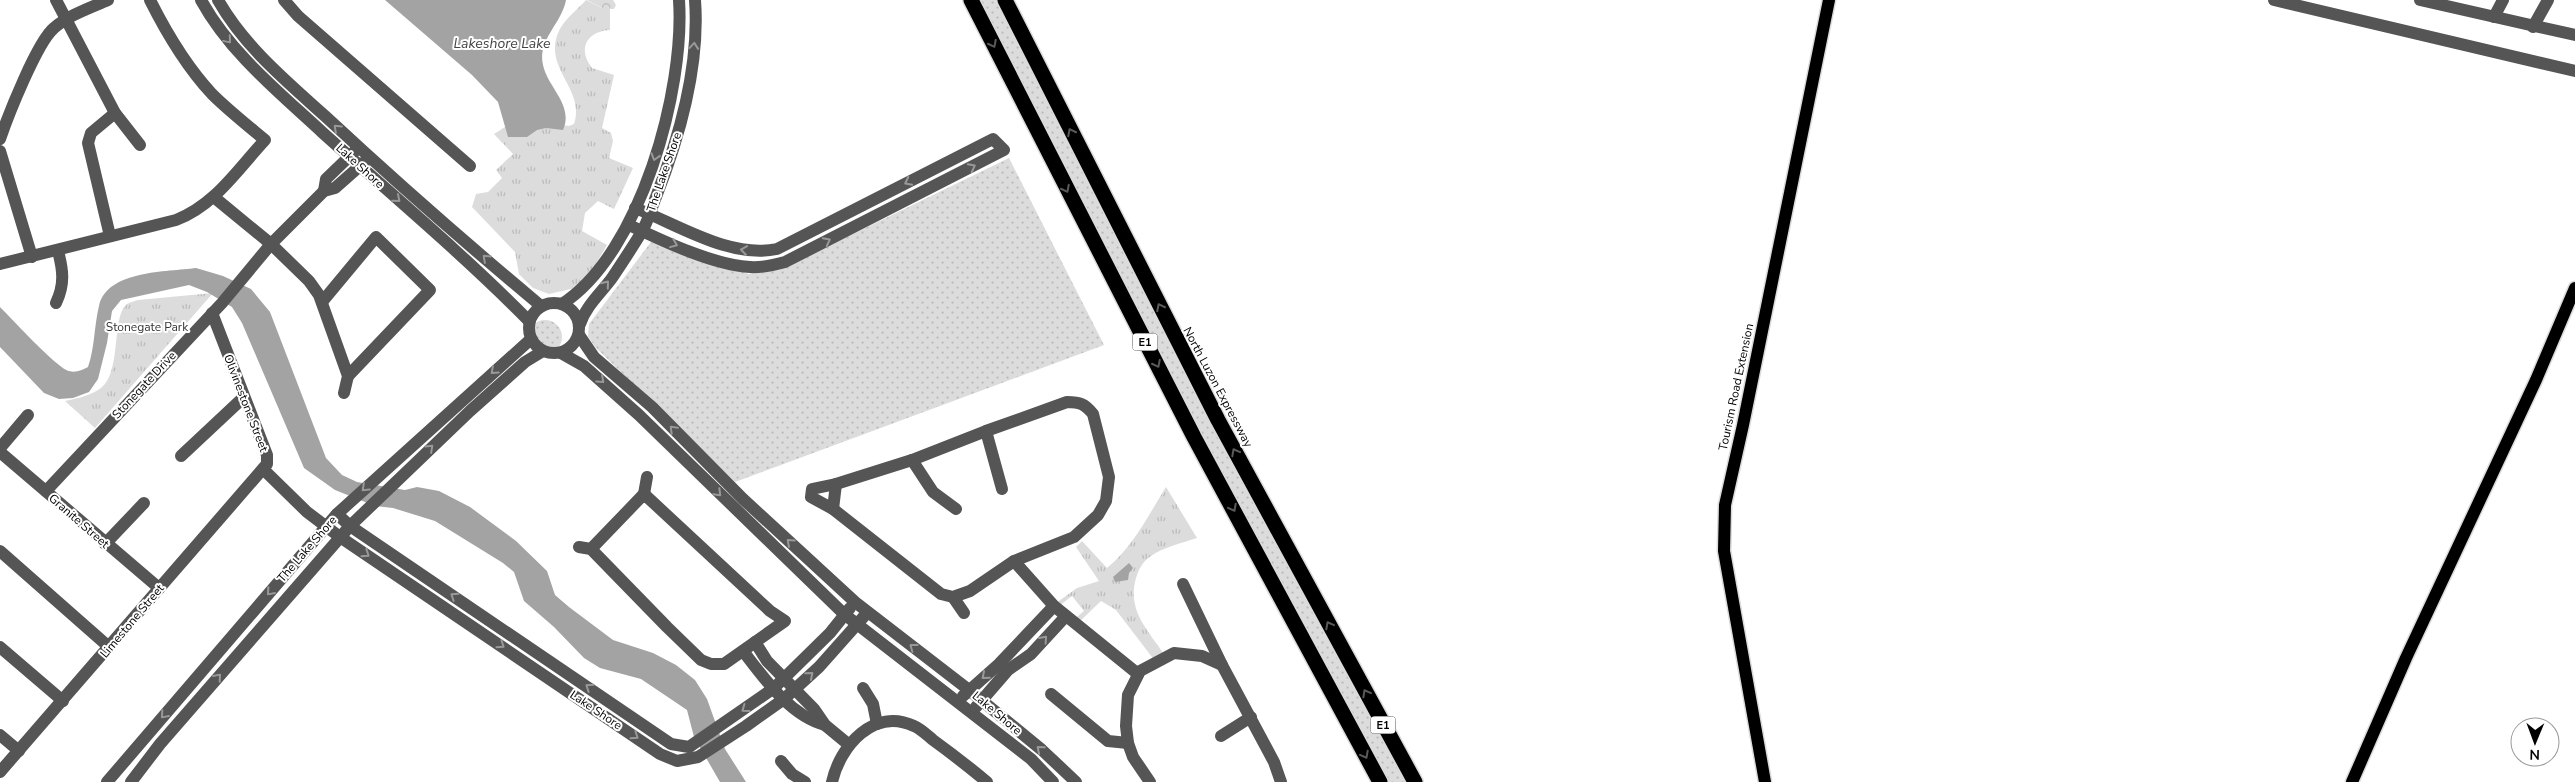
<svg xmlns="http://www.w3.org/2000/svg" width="2575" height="782" font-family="'Nunito Sans',sans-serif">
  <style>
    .grass { fill: url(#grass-dots) }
    .forest { fill: url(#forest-crowns) }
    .park { fill: url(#park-tufts) }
    .water { fill: #a3a3a3 }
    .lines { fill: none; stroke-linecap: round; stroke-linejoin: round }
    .major-casing { stroke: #dbdbdb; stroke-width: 15 }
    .highway-casing { stroke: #dbdbdb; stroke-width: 18 }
    .minor { stroke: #555; stroke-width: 12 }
    .major { stroke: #000; stroke-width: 12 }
    .highway { stroke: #000; stroke-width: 15 }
    .oneway { stroke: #999 }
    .oneway2 { stroke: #595959 }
    .labels { text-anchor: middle; stroke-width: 4; stroke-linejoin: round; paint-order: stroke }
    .shield { fill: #fff; stroke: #4c4c4c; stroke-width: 1 }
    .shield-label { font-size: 11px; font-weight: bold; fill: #000 }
    .street-label { font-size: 12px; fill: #000; stroke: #fff }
    .park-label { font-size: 12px; fill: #333; stroke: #fff }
    .water-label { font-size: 14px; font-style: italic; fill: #444; stroke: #fff }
  </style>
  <defs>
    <pattern id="grass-dots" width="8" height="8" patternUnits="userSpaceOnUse" patternTransform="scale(1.25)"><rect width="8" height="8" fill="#dcdcdc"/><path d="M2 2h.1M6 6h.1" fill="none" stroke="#bbb" stroke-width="1.8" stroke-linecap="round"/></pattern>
    <pattern id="forest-crowns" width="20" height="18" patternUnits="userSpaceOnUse" patternTransform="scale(1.25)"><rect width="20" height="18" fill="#dcdcdc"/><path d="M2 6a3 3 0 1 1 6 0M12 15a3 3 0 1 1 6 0" fill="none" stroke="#bbb"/></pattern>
    <pattern id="park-tufts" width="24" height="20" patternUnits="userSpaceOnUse" patternTransform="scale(1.25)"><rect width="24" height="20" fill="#dcdcdc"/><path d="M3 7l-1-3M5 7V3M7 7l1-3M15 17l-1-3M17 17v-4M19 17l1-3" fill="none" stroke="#bbb"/></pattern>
  </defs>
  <rect width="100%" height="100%" fill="#fff"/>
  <g class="grass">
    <polygon points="979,0 1000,0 1408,782 1386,782 1119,279"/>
    <polygon points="1009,158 1104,345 735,482 595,347 588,336 589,324 651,242 749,274 779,270"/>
    <circle cx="545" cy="337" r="17"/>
  </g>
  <polygon class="forest" points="587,0 613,0 616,5 614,9 604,9"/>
  <g class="park">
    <path d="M586 0 604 9H610V30C587 31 577 49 592 68L614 75 602 128 611 133 613 141 609 158 633 168 614 209 598 201 585 213 582 231 607 245 593 269 575 288 549 294 533 288 519 274 515 252 472 207 476 194 488 192 502 178 496 170 513 154 494 134 508 125 555 124 569 126 574 124C586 88 540 67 560 29 566 18 578 9 586 0Z"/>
    <path d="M213 293 95 428 65 401C78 398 90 396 101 388 122 372 111 316 127 304 130 302 135 301 138 300Z"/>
    <path d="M1166 487 1197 538C1182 543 1164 547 1151 556 1142 562 1139 569 1136 578 1127 610 1147 629 1164 654L1155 661 1116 610 1101 601 1074 627 1072 621 1084 611 1072 596 1059 606H1052L1077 588 1099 581 1076 547 1082 541 1107 568C1133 547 1148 516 1166 487Z"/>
  </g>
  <g class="water">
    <path d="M385 0H566C562 23 537 40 543 65 548 88 574 105 563 130L546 128 537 130 527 137H508L498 102 472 75Z"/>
    <path d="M196 268 223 276 251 289 270 312 326 458 342 475 357 482 405 490 417 487 439 491 470 507 516 541 547 571 555 595 569 607 613 640 653 653 676 665 695 680 707 699 725 749 746 782H720L694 737 687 710 641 679 600 668 584 658 554 627 524 601 514 572 503 563 435 521 393 508 375 506 335 490 304 468 242 323 232 307 207 292 189 285 121 300 112 311 107 343 98 379 89 392 73 398 59 399 44 393 0 347V307C11 318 58 369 69 371 76 373 82 370 88 367 95 347 94 326 99 306 107 270 167 272 196 268Z"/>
    <polygon points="1129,563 1133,568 1129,573 1128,580 1115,582 1113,577"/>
  </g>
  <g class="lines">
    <defs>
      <g id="major">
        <polyline points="1765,782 1724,551 1725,505 1743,425 1829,0"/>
        <polyline points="2352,782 2406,658 2536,380 2575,288"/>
      </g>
      <g id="highway">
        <polyline points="971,0 1194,437 1380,782"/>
        <polyline points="1005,0 1218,420 1415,782"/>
      </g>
    </defs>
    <use href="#major" class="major-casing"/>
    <use href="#highway" class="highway-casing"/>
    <g class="minor">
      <polyline points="56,0 115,113 140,145"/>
      <path d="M201 0C230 53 279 92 323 133 392 195 464 255 529 321"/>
      <path d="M218 0C244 46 286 81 325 116 395 181 468 245 541 306"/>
      <polyline points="284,0 298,16 470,166"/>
      <polyline points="2274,0 2575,71"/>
      <polyline points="2420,0 2575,35"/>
      <polyline points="2494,17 2503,0"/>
      <polyline points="2533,27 2548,0"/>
      <path d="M0 139C8 116 37 42 54 28 69 15 90 8 108 0"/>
      <polyline points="0,151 32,257"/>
      <polyline points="324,191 326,179 355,151"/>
      <polyline points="215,198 271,244 309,281 319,295 348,376 344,393"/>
      <path d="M629 225C663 241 713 265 750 267 762 268 774 265 785 262L1004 150 993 139 777 249C730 259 679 225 635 208"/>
      <polyline points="110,236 88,143 91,133 115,113"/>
      <path d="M0 264 176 220C215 205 237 170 265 140 247 125 228 110 212 94 186 66 167 34 150 0"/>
      <polyline points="322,302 376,237 430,290 348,376"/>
      <circle cx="554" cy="328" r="25"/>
      <path d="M56 303C65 284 63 270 58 251"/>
      <path d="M562 304C641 253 685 89 679 0"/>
      <path d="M580 324C586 306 601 293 612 278 622 263 632 248 641 233 648 222 651 209 656 197 680 136 700 66 695 0"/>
      <polyline points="579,335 594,357 652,407 743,499 855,602 969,690 1042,750 1076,782"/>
      <polyline points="561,353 584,366 639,415 844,614 1031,759 1053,782"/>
      <path d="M1067 402C1080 402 1085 404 1093 414L1109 477 1106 501 1098 515 1074 537 1014 561 970 591 953 597 941 594 833 509 811 497 812 489 836 484 912 460 986 431Z"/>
      <polyline points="986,431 1002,489"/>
      <polyline points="0,448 28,415"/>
      <polyline points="0,452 159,588"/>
      <polyline points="181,456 244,397"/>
      <polyline points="912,460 933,492 956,509"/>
      <polyline points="263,469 307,512 340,537 660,754 677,761 698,757 746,726 784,699 819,667 867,613"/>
      <polyline points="46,491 222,303 271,244 324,191 335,188 369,158"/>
      <polyline points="644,494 647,477"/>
      <polyline points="833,509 836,484"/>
      <polyline points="337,514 350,526 671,744 689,747 774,688 830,633 850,608"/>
      <polyline points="105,544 144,503"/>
      <polyline points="579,547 591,549 667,627 701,660 711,664 724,664 785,621 770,611 644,494 591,549"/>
      <polyline points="0,551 109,647"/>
      <polyline points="1014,561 1054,606 1138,674"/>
      <polyline points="1183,584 1222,665"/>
      <polyline points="953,597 964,613"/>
      <polyline points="755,642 767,661 814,709 825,725 848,744"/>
      <polyline points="0,647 63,701"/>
      <path d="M743 651C764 678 790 716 825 725"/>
      <polyline points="863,688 873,704 877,724"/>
      <polyline points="1051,694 1108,741 1128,743"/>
      <polyline points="963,696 999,664 1054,606"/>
      <polyline points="976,707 1008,670 1031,654 1066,616"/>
      <polyline points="0,735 19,751"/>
      <polyline points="1221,736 1251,717"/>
      <polyline points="781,761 792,774 805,782"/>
      <polyline points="0,772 267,464 267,455 212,313"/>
      <polyline points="107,782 337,514 531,339"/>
      <polyline points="131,782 160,744 350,526 470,411 525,362 543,351"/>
      <path d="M832 782C840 746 874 707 914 726 921 729 927 735 933 740 951 753 969 767 987 782"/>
      <polyline points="1150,782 1133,757 1128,743 1126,726 1128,695 1140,671 1174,653 1202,656 1222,665 1274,762 1281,782"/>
    </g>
    <use href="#major" class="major"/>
    <use href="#highway" class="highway"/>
  </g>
  <defs><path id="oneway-chevron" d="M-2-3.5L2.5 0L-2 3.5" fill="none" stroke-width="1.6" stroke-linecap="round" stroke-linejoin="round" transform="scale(1.25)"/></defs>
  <g class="oneway">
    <use href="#oneway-chevron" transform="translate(228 40) rotate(50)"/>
    <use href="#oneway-chevron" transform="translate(694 46) rotate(-85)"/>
    <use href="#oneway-chevron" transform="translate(337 128) rotate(-137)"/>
    <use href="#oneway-chevron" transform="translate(655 157) rotate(107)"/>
    <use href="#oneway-chevron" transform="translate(972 167) rotate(-27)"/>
    <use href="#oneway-chevron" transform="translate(908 182) rotate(153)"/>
    <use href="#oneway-chevron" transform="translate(397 199) rotate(41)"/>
    <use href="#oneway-chevron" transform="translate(827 241) rotate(-27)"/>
    <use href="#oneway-chevron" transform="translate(674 244) rotate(22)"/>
    <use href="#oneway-chevron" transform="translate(744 250) rotate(-172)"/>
    <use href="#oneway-chevron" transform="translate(486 258) rotate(-137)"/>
    <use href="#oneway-chevron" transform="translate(606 284) rotate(-51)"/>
    <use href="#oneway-chevron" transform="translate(494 371) rotate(138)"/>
    <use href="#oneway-chevron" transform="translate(601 380) rotate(42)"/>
    <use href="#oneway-chevron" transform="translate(673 429) rotate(-135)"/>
    <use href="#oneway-chevron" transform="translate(430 448) rotate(-43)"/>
    <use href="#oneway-chevron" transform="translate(365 488) rotate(137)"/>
    <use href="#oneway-chevron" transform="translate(718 493) rotate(45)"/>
    <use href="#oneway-chevron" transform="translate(790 542) rotate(-138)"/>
    <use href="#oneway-chevron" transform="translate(366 554) rotate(34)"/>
    <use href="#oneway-chevron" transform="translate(270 592) rotate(131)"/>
    <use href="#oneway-chevron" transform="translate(454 596) rotate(-146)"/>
    <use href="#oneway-chevron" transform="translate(1044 639) rotate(-48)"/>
    <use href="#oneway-chevron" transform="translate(501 645) rotate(34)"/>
    <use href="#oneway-chevron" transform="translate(913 647) rotate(-143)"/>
    <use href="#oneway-chevron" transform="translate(810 675) rotate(-41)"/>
    <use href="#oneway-chevron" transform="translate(985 676) rotate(139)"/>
    <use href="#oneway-chevron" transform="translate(218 677) rotate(-49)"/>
    <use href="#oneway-chevron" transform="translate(589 687) rotate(-146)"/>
    <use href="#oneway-chevron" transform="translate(745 709) rotate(144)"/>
    <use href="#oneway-chevron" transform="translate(164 715) rotate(131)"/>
    <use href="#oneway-chevron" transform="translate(635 736) rotate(34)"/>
    <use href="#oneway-chevron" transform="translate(1040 749) rotate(-139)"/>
  </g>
  <g class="oneway2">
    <use href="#oneway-chevron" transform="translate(993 44) rotate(63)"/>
    <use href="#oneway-chevron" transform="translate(1071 132) rotate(-117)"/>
    <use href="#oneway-chevron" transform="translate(1066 189) rotate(63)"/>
    <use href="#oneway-chevron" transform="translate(1160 307) rotate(-117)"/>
    <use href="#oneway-chevron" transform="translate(1157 364) rotate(63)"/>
    <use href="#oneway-chevron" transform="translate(1235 452) rotate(-118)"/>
    <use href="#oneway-chevron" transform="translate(1233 508) rotate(62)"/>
    <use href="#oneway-chevron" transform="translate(1329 625) rotate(-118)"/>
    <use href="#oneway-chevron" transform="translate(1366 693) rotate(-119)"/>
    <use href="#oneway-chevron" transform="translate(1365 755) rotate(62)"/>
  </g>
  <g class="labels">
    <g class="shield">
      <rect x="1132.5" y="333.5" width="25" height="17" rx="4"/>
      <rect x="1370.5" y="716.5" width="25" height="17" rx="4"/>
    </g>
    <g class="shield-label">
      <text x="1145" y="346">E1</text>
      <text x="1383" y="729">E1</text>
    </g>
    <g class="street-label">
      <text transform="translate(360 166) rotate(42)" y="4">Lake Shore</text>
      <text transform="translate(664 172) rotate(-71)" y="4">The Lake Shore</text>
      <text transform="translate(144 385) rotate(-47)" y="4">Stonegate Drive</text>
      <text transform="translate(1218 387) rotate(62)" y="4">North Luzon Expressway</text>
      <text transform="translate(1736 387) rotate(-78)" y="4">Tourism Road Extension</text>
      <text transform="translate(246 403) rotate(69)" y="4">Olivinestone Street</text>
      <text transform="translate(79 521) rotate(41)" y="4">Granite Street</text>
      <text transform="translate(307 549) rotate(-49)" y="4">The Lake Shore</text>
      <text transform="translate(132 621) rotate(-50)" y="4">Limestone Street</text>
      <text transform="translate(596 710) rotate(34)" y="4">Lake Shore</text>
      <text transform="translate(997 713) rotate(40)" y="4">Lake Shore</text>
    </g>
    <g class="park-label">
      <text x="147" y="331">Stonegate Park</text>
    </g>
    <g class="water-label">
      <text x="502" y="48">Lakeshore Lake</text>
    </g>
  </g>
  <g transform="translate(2535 742) rotate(181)"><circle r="24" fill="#ffffff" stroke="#999999"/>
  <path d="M0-4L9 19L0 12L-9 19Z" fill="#000000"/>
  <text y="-8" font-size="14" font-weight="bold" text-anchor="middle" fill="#000000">N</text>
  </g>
</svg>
